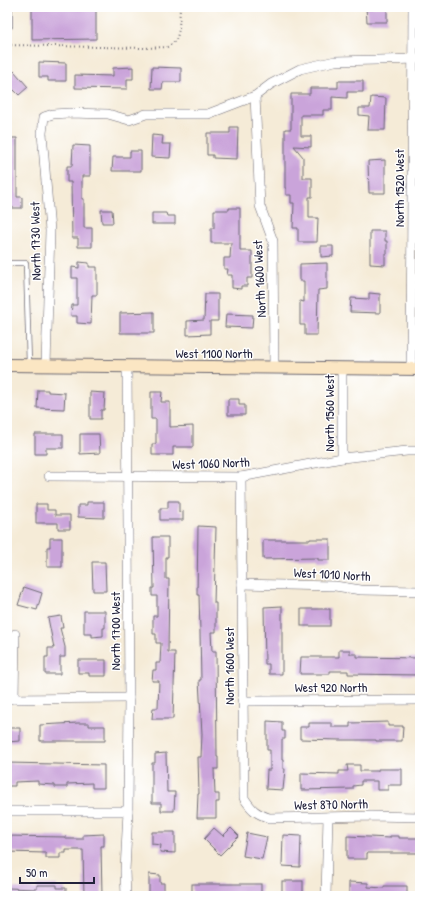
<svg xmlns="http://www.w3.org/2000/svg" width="427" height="903" font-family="'Patrick Hand',sans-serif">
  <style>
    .building { fill: #caa4da }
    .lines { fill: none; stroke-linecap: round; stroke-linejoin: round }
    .service-casing { stroke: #6c6872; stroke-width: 6 }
    .minor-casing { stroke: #6c6872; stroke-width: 10 }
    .secondary-casing { stroke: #6c6872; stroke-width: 14 }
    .path { stroke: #6c6872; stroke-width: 2; stroke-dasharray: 1 3; stroke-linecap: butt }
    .service { stroke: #fff; stroke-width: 4.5 }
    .minor { stroke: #fff; stroke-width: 9 }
    .secondary { stroke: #fbe6c3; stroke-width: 12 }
    .labels { text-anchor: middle; stroke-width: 3; stroke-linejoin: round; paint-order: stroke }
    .street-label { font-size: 13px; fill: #22223b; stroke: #fff }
  </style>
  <rect width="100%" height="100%" fill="#fff"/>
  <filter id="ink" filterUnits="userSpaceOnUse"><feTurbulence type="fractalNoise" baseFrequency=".025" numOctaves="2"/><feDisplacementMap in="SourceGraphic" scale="8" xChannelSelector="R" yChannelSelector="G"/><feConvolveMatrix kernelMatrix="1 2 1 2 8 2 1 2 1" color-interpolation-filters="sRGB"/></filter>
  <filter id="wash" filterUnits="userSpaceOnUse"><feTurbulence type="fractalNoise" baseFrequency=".012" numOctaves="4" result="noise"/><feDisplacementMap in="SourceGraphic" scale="16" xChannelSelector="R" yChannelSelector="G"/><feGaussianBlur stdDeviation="0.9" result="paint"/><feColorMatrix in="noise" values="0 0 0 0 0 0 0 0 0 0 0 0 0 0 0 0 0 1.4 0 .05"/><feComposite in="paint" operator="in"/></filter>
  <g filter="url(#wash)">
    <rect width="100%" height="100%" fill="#f5ebd7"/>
    <g id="blocks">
      <g class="building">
        <polygon points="32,7 96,7 96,39 32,40"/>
        <polygon points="366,7 387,7 387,22 367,22"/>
        <polygon points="39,62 66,63 66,81 48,81 48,77 39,77"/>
        <polygon points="133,67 133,79 127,79 127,89 75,88 75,75 113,76 113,68"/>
        <polygon points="152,67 181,68 181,82 163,82 162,89 151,89"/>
        <polygon points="14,71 28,87 19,95 14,90 7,96 7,77"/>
        <polygon points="338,81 363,81 363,92 347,92 347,98 332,97 332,110 323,110 323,115 301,115 301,136 311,136 311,147 294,146 303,157 303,178 312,178 312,197 309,197 309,218 318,218 317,242 298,242 298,228 293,228 294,203 291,203 291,195 286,195 286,188 285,188 285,129 291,129 291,94 310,94 310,88 338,88"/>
        <polygon points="371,97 386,98 385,130 368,130 369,116 359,115 359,108 370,108"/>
        <polygon points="230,127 238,127 237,159 213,158 213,155 207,155 207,133 230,133"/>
        <polygon points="152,135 163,136 162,144 171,144 170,158 151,157"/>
        <polygon points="7,138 17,138 17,197 22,197 22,208 7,208"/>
        <polygon points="73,145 90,146 90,176 82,176 82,199 84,199 84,228 92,228 92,247 78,247 78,238 72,238 71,182 67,182 67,166 72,166"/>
        <polygon points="130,151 141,151 141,171 112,171 113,157 130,157"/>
        <polygon points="385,160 385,193 369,193 368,161"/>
        <polygon points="229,208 240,208 240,251 252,251 252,278 247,278 247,286 241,286 241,289 232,288 232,275 227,275 228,269 224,269 224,258 230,258 231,243 211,243 211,228 214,228 214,210 229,210"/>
        <polygon points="101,210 112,210 113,223 102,223"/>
        <polygon points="152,213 166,213 167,216 175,216 175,224 152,224"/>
        <polygon points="370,231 385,231 385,241 387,241 387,254 385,254 385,265 370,264"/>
        <polygon points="321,246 333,246 333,256 321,257"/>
        <polygon points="79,262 89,263 89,267 97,267 97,295 92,295 91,324 77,323 77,316 71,316 72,305 77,305 77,278 72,278 72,267 79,268"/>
        <polygon points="327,263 327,289 318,290 317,335 305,335 305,325 300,325 300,301 304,302 304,281 300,281 300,264"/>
        <polygon points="369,293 380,294 380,313 350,312 351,298 369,299"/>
        <polygon points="205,294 218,294 218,321 210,321 210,334 187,335 187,321 204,320"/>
        <polygon points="154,312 154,333 120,333 120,313"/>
        <polygon points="226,314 253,315 252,328 225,327"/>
        <polygon points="38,390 48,390 48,392 65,393 64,409 37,408"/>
        <polygon points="90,392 105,393 104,410 101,410 101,419 90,419"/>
        <polygon points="151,392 162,392 161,402 170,402 170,427 193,426 193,447 173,447 173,455 152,455 152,444 156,444 156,419 151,419"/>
        <polygon points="228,399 239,399 239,405 245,405 245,415 228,415"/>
        <polygon points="35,434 63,434 63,448 46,448 46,454 35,454"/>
        <polygon points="80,434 99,434 100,453 80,454"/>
        <polygon points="168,501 179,501 179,512 183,511 183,520 160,520 160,508 168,508"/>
        <polygon points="87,502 104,502 104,518 78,517 78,505 87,505"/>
        <polygon points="36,504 47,504 47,510 55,510 55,515 70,515 70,529 58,529 58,523 36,523"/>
        <polygon points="198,526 216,527 214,603 216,603 216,632 211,632 212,651 216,651 217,757 218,757 218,769 214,769 215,794 219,794 219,802 216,802 216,818 197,818 198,794 199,794 198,757 201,757 202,734 199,680 201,680 200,632 199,595 197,595"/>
        <polygon points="153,537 168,537 168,557 166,557 166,579 169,579 168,652 175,652 173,719 152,719 153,708 158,708 159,681 152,681 153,670 156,670 156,663 160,663 161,643 156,643 156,634 153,634 153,616 157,616 157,596 152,596 152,588 154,588"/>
        <polygon points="50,538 62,538 62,567 47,567 47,547 50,547"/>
        <polygon points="310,539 330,539 330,560 318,560 318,558 263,559 263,540 310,540"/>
        <polygon points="92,562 105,562 106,591 93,591"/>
        <polygon points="24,587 42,593 37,610 18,605"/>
        <polygon points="282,606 282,674 269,674 269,664 265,664 264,607"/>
        <rect x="301" y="609" width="29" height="17"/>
        <polygon points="84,611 105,611 105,628 103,628 103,636 92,637 92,634 84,634"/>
        <polygon points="61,616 63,628 60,628 65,647 65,657 60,657 60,674 45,674 45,657 48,657 48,648 54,648 48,618"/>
        <polygon points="339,650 350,650 350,654 357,654 357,657 420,658 420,675 348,674 348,671 330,671 330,674 300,674 301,657 339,657"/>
        <polygon points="78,660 106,660 106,676 89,676 89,673 78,673"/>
        <polygon points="267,721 282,722 282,731 285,731 285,739 282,739 282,760 283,760 283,769 285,769 283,790 266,789 267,770 270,770 270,750 267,750"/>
        <polygon points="388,722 388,726 403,726 402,741 376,741 376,740 340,740 300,739 300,727 309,727 309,723 332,723 332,727 350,727 350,723"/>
        <polygon points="78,723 89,723 89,726 105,726 105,741 40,741 40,725"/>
        <polygon points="7,728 20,728 20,741 7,742"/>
        <polygon points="166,753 167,792 175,792 174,811 161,811 161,803 152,803 152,763 155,763 155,754"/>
        <polygon points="7,763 104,765 104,788 92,788 92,783 67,784 67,787 55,787 55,785 38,784 38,781 15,782 15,786 7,786"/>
        <polygon points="347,765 360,765 360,771 378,771 378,769 402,769 402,785 388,785 388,790 377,790 377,781 361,781 361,785 353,786 353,789 301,790 301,773 339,774 339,771 348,771"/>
        <polygon points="214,828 223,836 231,828 239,836 220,855 204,839"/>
        <polygon points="152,832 175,832 175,853 160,852 161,845 152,844"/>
        <polygon points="247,833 267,837 262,859 243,856"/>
        <polygon points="104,834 104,846 101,846 102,896 84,896 83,850 66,850 66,853 60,853 60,858 46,858 46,853 7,852 7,836 66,837 66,839 83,839 83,835"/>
        <polygon points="283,835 301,836 300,867 282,866"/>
        <polygon points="347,836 390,838 390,836 399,836 399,838 420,838 420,853 367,853 367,859 347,859"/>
        <polygon points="149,874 160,875 160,883 164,883 164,896 149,896"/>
        <rect x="282" y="881" width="21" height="15"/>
        <polygon points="349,882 368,883 368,887 384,888 384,886 407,886 407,896 349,896"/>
        <rect x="192" y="884" width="69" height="12"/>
        <polygon points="37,885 57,885 57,888 66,888 66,896 7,896 7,888 37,889"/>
      </g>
    </g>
  </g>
  <g filter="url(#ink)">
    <use href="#blocks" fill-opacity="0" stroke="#6c6872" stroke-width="1"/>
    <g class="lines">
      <defs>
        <g id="service">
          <polyline points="7,26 10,26 10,7"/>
          <polyline points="7,263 26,263 29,364"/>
        </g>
        <g id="minor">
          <polyline points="255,96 260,206 273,241 274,367"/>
          <polyline points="46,365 50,231 42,133 44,117 53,114 69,113 108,114 129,120 146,114 208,114 255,96 271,84 300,69 335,61 420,59"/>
          <polyline points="411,369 413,7"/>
          <polyline points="342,458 342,368"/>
          <polyline points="49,476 241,477 342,458 407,451 420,451"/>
          <path d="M241 477 244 798C252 810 255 813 269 818L371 816 420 817"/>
          <polyline points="242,584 335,586 361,590 420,591"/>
          <polyline points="7,699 129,698"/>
          <polyline points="14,699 15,634"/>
          <polyline points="242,701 420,700"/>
          <polyline points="7,811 128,811"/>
          <polyline points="126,896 125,871 128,811 129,698 127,366"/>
          <polyline points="326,896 328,817"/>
        </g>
        <polyline id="secondary" points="7,365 420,369"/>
      </defs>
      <use href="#service" class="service-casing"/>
      <use href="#minor" class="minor-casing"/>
      <use href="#secondary" class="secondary-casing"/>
      <polyline class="path" points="7,45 144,48 167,47 173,43 177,38 179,29 180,7"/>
      <use href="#service" class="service"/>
      <use href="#minor" class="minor"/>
      <use href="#secondary" class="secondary"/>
    </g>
  </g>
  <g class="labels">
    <g class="street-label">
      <text transform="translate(399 188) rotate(-90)" y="5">North 1520 West</text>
      <text transform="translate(35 241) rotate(-91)" y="5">North 1730 West</text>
      <text transform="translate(259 279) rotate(-93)" y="5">North 1600 West</text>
      <text x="214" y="358">West 1100 North</text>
      <text transform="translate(329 413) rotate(-90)" y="5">North 1560 West</text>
      <text transform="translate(211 463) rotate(-2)" y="5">West 1060 North</text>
      <text transform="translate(332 574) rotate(3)" y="5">West 1010 North</text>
      <text transform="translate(115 631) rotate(-90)" y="5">North 1700 West</text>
      <text transform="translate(229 666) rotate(-90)" y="5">North 1600 West</text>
      <text x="331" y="692">West 920 North</text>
      <text transform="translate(331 804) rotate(-1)" y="5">West 870 North</text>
    </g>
  </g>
  <rect width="427" height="903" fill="none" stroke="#fff" stroke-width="24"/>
  <path d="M20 877v6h74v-6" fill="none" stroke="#22223b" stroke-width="2"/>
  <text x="26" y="877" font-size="12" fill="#22223b" stroke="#ffffff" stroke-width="3" paint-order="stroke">50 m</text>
</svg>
